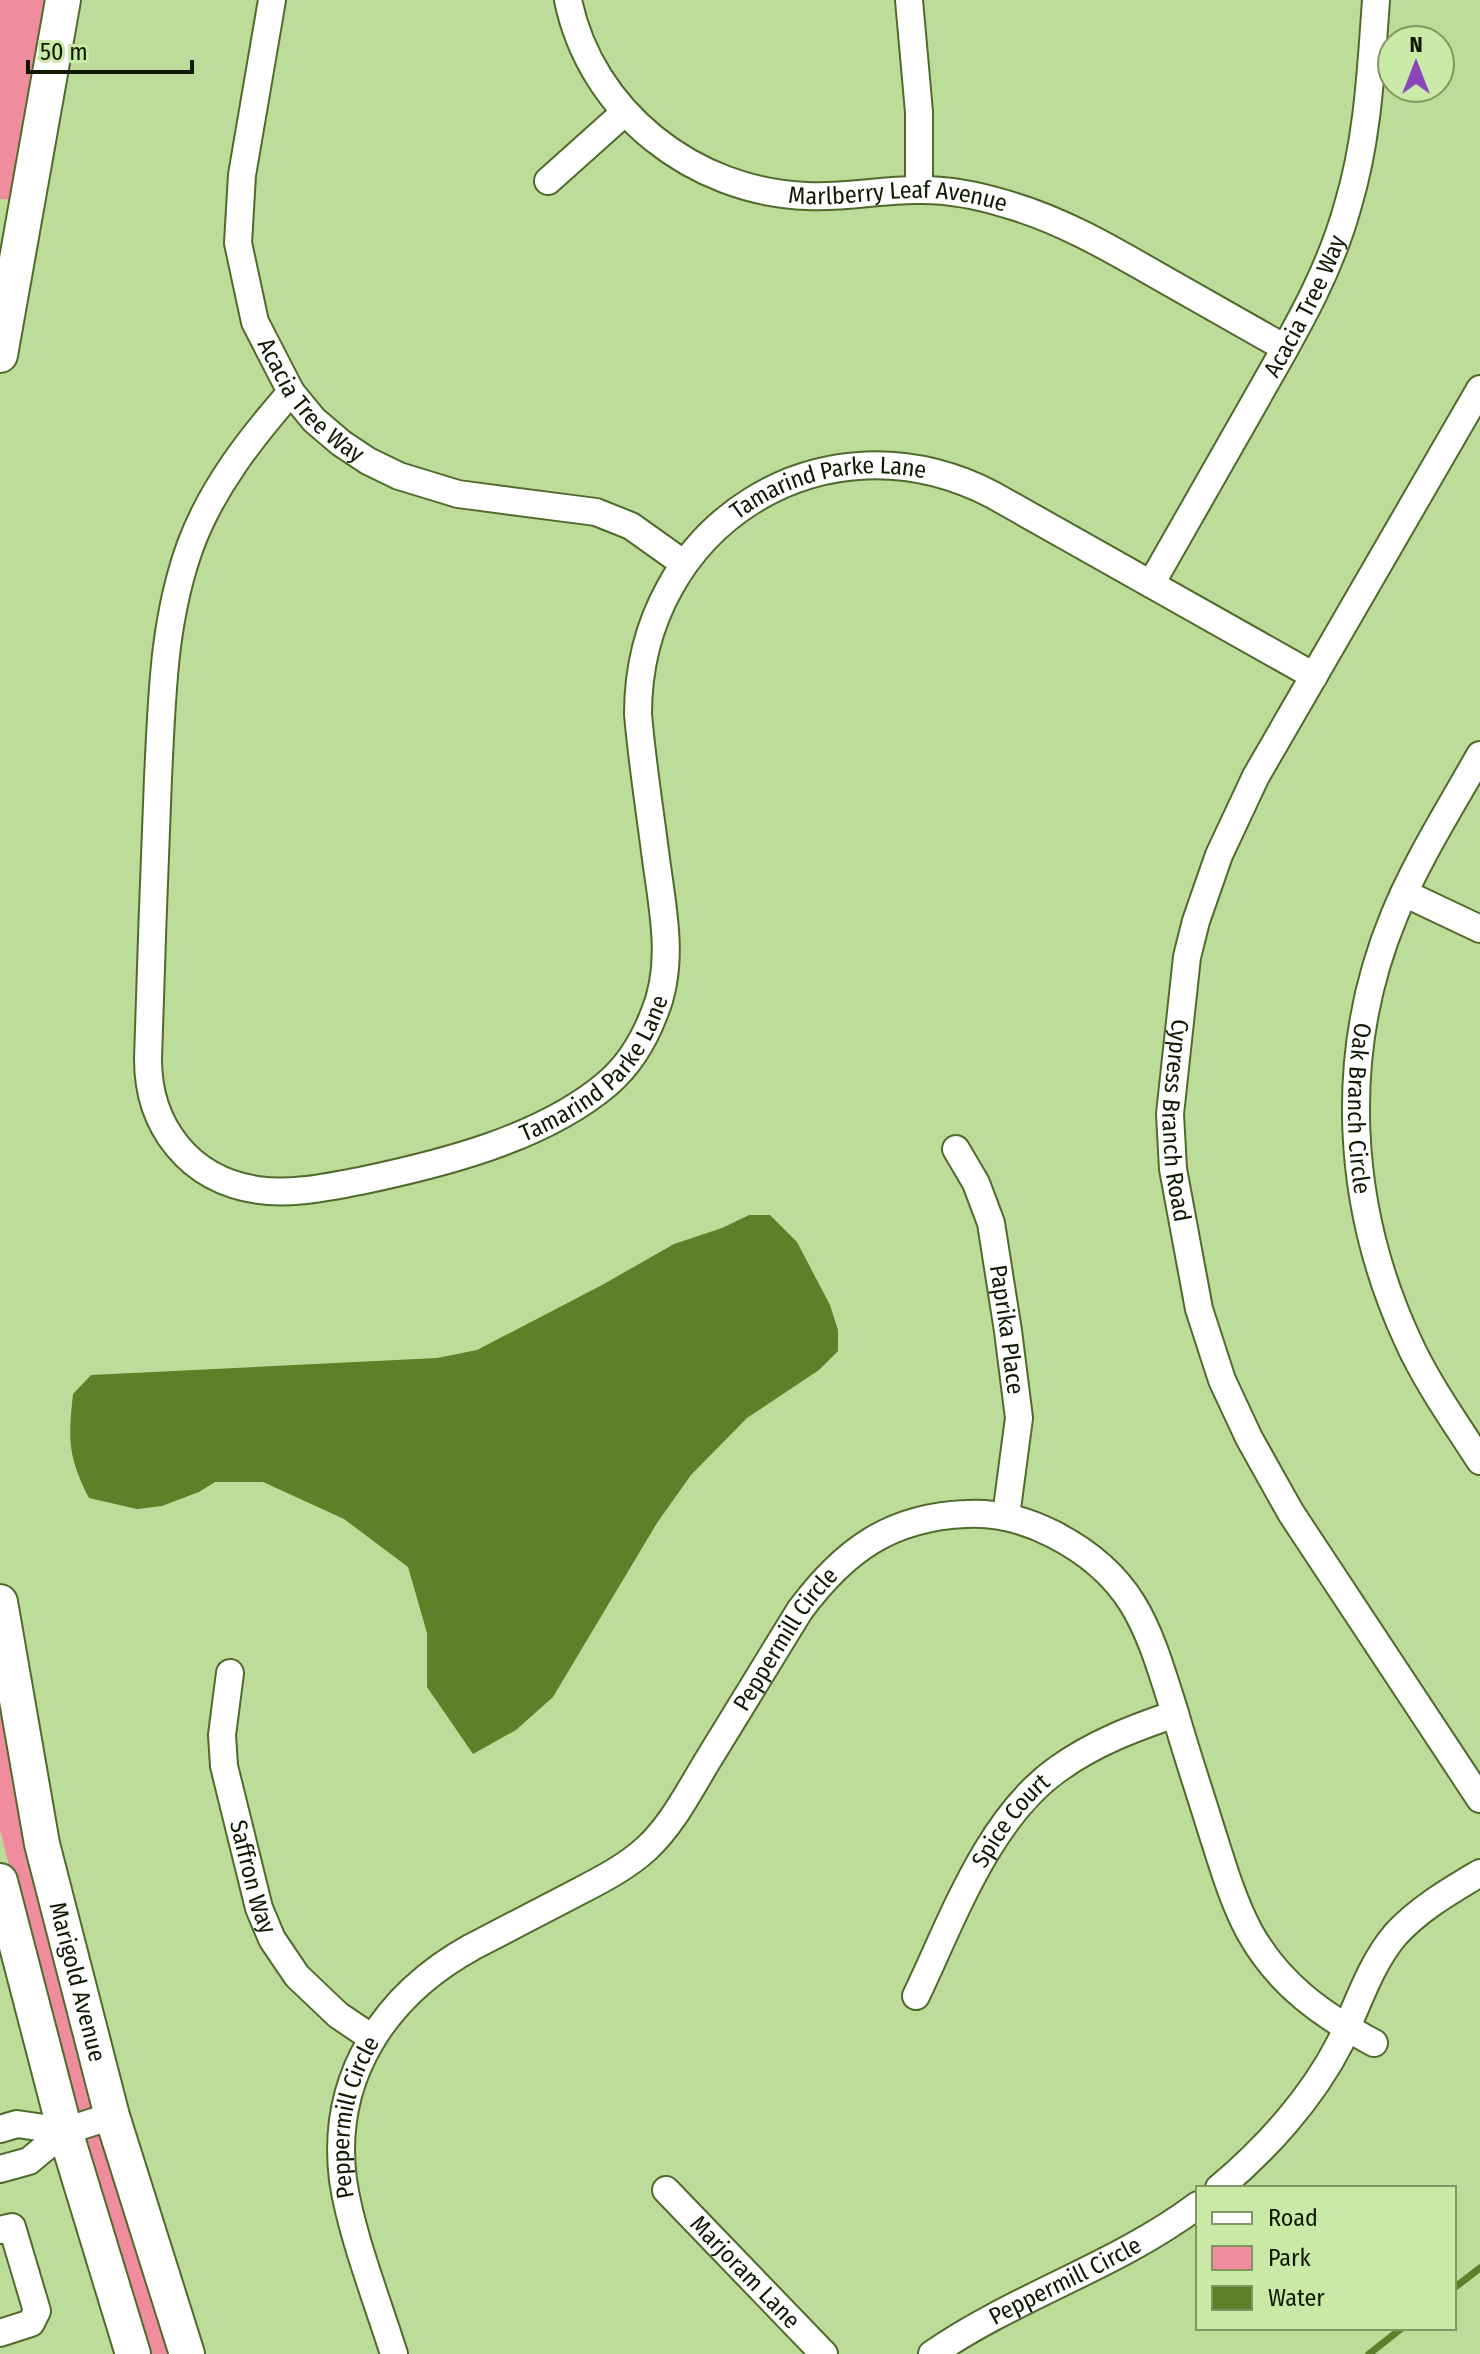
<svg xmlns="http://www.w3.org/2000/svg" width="1480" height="2354" font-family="'Fira Sans Condensed',sans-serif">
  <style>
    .green { fill: #ef8d9f }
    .water { fill: #5e8029 }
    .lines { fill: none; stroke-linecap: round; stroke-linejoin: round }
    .stream { stroke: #5e8029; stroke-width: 7 }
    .minor-casing { stroke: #506a2c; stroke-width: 30 }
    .major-casing { stroke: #506a2c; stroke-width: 38 }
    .minor { stroke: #fff; stroke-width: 26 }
    .major { stroke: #fff; stroke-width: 34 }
    .labels { text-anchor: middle; stroke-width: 8; stroke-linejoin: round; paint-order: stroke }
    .street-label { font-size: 24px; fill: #0f1902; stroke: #cae9a6 }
  </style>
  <rect width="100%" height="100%" fill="#bddc9a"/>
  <g class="green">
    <polygon points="0,0 52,0 16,200 0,199"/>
    <polygon points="0,1668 99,2107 73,2116 0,1830"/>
    <polygon points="105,2132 175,2354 145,2354 79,2140"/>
  </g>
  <path class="water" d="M749 1215H770L797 1242 830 1305 838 1330V1351L819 1370 747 1418 691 1475 657 1523 553 1697 516 1730 473 1754 427 1687V1633L408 1567 344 1519 263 1482H215L199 1492 162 1506 137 1509 89 1498C68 1457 68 1440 73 1394L91 1375 437 1358 477 1350 602 1285 674 1244 722 1228Z"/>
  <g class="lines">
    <g class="stream">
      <polyline points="1454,2288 1480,2268"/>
      <polyline points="1369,2354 1402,2328"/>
    </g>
    <defs>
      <g id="minor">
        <path id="s1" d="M272 0 242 175 238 243 255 322 291 392 314 420 341 443 368 461 399 476 458 494 596 512 631 526 683 563"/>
        <path id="s2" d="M568 0C591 112 694 192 807 196 844 198 880 190 916 190 946 189 977 195 1006 204 1059 219 1106 246 1153 273 1197 298 1241 323 1285 348"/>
        <polyline points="909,0 919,112 919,190"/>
        <polyline points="548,181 624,113"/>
        <path id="s3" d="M1480 389 1256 776 1219 855 1196 921 1187 957 1170 1114 1173 1169 1199 1309 1222 1380 1249 1438 1291 1513 1480 1799"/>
        <path id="s4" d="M291 392C251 438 213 486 191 544 163 620 162 698 158 778 154 872 151 965 148 1059 148 1126 189 1180 258 1190 291 1195 327 1187 360 1181 441 1164 542 1139 607 1084 628 1066 644 1040 654 1014 675 964 663 911 656 859 650 811 642 762 638 714 638 525 824 407 993 495L1314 676"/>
        <path id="s5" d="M1151 584C1186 522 1221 460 1257 398 1292 336 1329 275 1348 205 1368 139 1371 69 1376 0"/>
        <path id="s6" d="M1480 755C1450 808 1417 860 1394 916 1337 1054 1346 1207 1408 1341 1427 1383 1455 1422 1480 1461"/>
        <polyline points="1404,893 1480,929"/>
        <path id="s7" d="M956 1149 976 1183 991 1223 1008 1331 1019 1418 1006 1516"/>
        <path id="s8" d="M230 1673 222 1735 224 1766 259 1908 272 1939 297 1976 338 2015 372 2038"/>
        <path id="s9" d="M916 1996C952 1921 988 1818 1058 1769 1094 1743 1134 1728 1175 1714"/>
        <polyline points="0,2129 17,2124 65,2131"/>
        <polyline points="0,2169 29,2161 65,2131 112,2116"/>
        <path d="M1219 2188C1266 2149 1312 2098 1340 2043 1357 2007 1370 1964 1396 1934 1420 1908 1450 1891 1480 1873"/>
        <path id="s10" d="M666 2190 824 2354"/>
        <polyline points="0,2230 12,2227 37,2311 31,2323 0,2333"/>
        <path id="s11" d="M394 2354C377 2300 351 2234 343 2180 330 2077 385 1995 472 1947 506 1929 540 1912 574 1894 599 1881 625 1868 646 1849 673 1824 689 1791 708 1760 739 1710 769 1660 800 1610 844 1551 890 1517 966 1514 997 1512 1025 1520 1053 1534 1136 1576 1149 1631 1175 1713 1186 1752 1199 1790 1211 1829 1222 1863 1232 1899 1249 1931 1278 1984 1322 2015 1374 2043"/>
        <path id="s12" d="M932 2354C1016 2296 1117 2266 1198 2205"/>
      </g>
      <g id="major">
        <polyline points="0,355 63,0"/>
        <path id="s13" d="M0 1602 42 1844 112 2116 187 2354"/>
        <polyline points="0,1881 65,2131 133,2354"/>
      </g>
    </defs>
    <use href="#minor" class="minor-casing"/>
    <use href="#major" class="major-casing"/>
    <use href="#minor" class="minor"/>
    <use href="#major" class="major"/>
  </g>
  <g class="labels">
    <g class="street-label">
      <text dy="8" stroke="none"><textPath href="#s2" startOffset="424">Marlberry Leaf Avenue</textPath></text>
      <text dy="8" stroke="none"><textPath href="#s5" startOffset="318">Acacia Tree Way</textPath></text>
      <text dy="8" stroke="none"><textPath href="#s1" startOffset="424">Acacia Tree Way</textPath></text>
      <text dy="8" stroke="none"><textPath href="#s4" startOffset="1980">Tamarind Parke Lane</textPath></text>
      <text dy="8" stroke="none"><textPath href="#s4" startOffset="1262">Tamarind Parke Lane</textPath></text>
      <text dy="8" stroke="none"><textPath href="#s6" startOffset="380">Oak Branch Circle</textPath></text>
      <text dy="8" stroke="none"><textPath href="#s3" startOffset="806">Cypress Branch Road</textPath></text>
      <text dy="8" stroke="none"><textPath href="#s7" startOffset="190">Paprika Place</textPath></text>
      <text dy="8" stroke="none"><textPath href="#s11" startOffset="918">Peppermill Circle</textPath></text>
      <text dy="8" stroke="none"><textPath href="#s9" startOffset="200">Spice Court</textPath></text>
      <text dy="8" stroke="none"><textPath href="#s8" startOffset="208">Saffron Way</textPath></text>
      <text dy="8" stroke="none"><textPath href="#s13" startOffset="388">Marigold Avenue</textPath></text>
      <text dy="8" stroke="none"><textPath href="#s11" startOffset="246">Peppermill Circle</textPath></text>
      <text dy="8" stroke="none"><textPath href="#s10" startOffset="114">Marjoram Lane</textPath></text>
      <text dy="8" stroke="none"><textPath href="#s12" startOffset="152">Peppermill Circle</textPath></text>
    </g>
  </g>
  <rect x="1196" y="2186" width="260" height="144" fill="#cae9a6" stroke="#7f9664" stroke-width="2"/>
  <rect x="1212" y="2212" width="40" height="12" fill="#ffffff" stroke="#7f9664" stroke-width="2"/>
  <text x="1268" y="2226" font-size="24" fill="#0f1902">Road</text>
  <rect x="1212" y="2246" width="40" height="24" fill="#ef8d9f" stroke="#7f9664" stroke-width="2"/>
  <text x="1268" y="2266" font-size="24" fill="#0f1902">Park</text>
  <rect x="1212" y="2286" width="40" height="24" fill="#5e8029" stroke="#7f9664" stroke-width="2"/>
  <text x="1268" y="2306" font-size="24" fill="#0f1902">Water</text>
  <g transform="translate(1416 64)"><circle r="38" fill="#cae9a6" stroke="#7f9664" stroke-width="2"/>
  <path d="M0-6L14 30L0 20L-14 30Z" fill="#8a47bb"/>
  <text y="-12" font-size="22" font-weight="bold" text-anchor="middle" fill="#0f1902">N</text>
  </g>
  <path d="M28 60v12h164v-12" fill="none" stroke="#0f1902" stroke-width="4"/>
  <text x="40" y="60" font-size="24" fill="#0f1902" stroke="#cae9a6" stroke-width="6" paint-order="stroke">50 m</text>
</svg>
